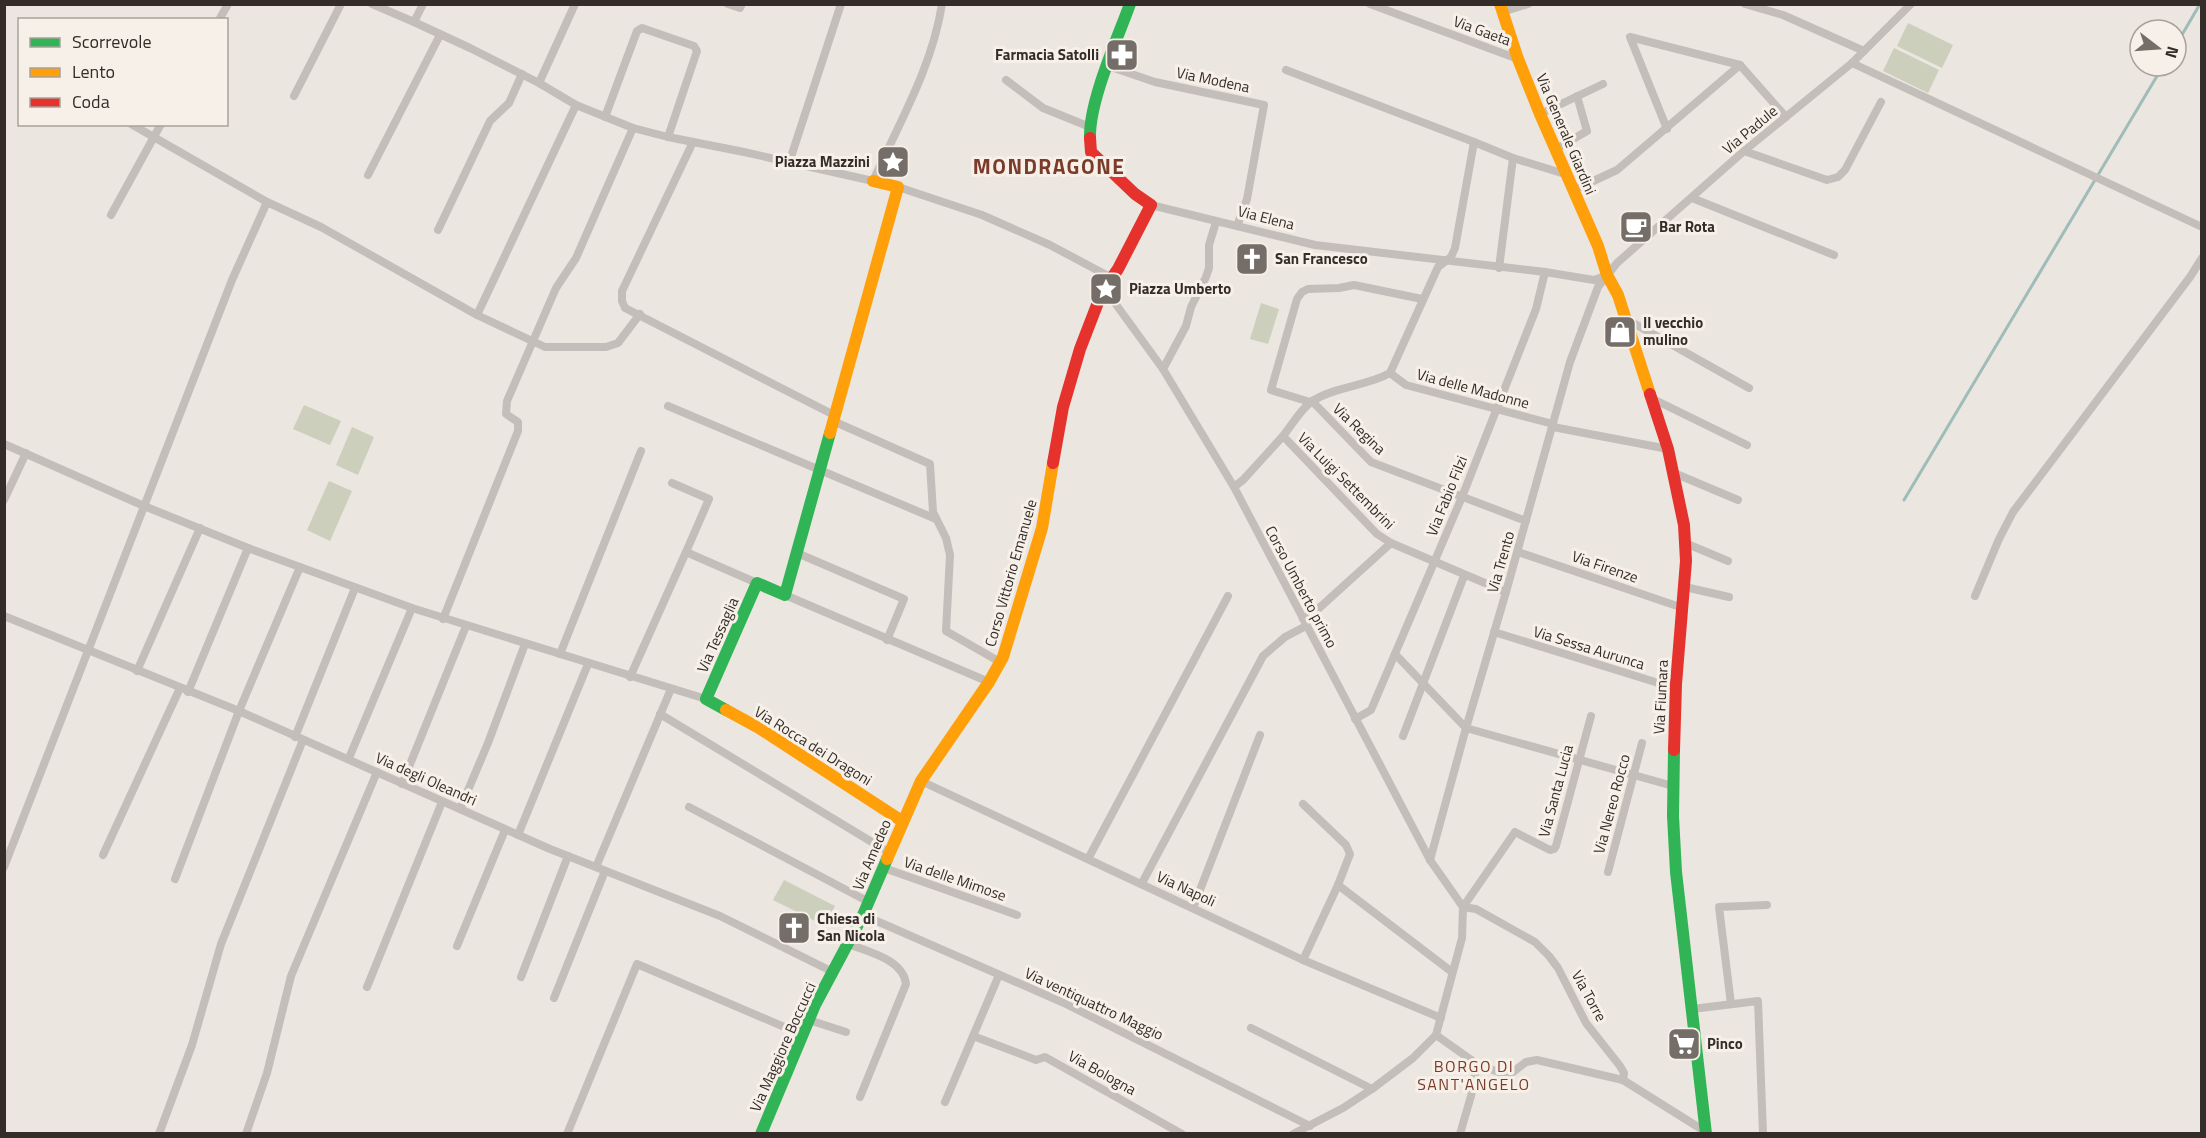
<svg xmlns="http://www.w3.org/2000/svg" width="2206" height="1138" font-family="'Titillium Web',sans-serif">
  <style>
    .pitch { fill: #cccfbc }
    .plaza { fill: #e4dace }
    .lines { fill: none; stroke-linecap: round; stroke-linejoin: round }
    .stream { stroke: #9fbbba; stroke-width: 3 }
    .street { stroke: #c4beba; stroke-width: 8 }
    .fast { stroke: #30b455; stroke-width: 12 }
    .slow { stroke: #ff9f0a; stroke-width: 12 }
    .jam { stroke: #e5322d; stroke-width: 12 }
    .labels { text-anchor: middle; stroke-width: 6; stroke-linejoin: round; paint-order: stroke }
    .street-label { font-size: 15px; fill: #342c28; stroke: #f7f0e8 }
    .poi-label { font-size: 15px; font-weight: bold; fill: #342c28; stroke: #f7f0e8; text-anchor: start }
    .neighbourhood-label { font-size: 16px; letter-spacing: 1.5px; fill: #7b3b2a; stroke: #f7f0e8 }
    .district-label { font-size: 21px; font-weight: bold; letter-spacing: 1.5px; fill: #7b3b2a; stroke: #f7f0e8 }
  </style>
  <rect width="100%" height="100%" fill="#ebe6e0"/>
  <g class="pitch">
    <polygon points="1908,23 1953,45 1942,68 1897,46"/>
    <polygon points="1894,48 1939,70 1928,93 1883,71"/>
    <polygon points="1261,303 1279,309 1268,344 1250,339"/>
    <polygon points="304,405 341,421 330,445 293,429"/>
    <polygon points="352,427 374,437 358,475 336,465"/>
    <polygon points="329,481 352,491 330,541 307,530"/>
    <polygon points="784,880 835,906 825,926 773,900"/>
  </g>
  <polygon class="plaza" points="895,146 905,151 891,178 881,173"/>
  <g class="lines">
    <g class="stream">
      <polyline points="2176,45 2200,4"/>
      <polyline points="1904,500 2163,66"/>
    </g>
    <g class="street">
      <path d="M372 4 414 22 470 48 539 83 576 105 633 128 668 137 744 152 873 181C899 123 932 68 942 4"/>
      <polyline points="728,4 740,8 742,4"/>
      <polyline points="1370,4 1518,59"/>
      <polyline points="1745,4 1783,15 1864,51"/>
      <polyline points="1502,12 1528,4"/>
      <polyline points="219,20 228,4"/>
      <polyline points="414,22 423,4"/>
      <polyline points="1852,63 2202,227"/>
      <polyline points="1108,66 1155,82 1264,105 1247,199 1237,226"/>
      <polyline points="1286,70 1474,142"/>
      <polyline points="1006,80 1043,108 1090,127"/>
      <polyline points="539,83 575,4"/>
      <polyline points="294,96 341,4"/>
      <polyline points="1540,114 1603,84"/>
      <polyline points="605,117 637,31 642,28 694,46 697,51 668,137"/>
      <polyline points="1667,129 1630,37 1740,65"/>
      <polyline points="693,142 622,291 622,301 625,308 834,415"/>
      <polyline points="1556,149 1587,131 1577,96"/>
      <polyline points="1744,151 1827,180 1838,177 1845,170 1881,102"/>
      <polyline points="789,163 841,4"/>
      <polyline points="368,175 440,35"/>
      <polyline points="898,187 982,215 1050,245 1112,278"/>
      <polyline points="1574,190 1617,170 1740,65 1786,117"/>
      <polyline points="1692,198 1834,255"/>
      <polyline points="267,202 321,227 477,315 545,347 606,347 618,343 640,314"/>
      <polyline points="1151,205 1315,245 1545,272 1594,280 1605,276"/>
      <polyline points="111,215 161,124"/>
      <polyline points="438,230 490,121 509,103 522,74"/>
      <polyline points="1499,268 1513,158"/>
      <polyline points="1107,286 1112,299 1163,369 1234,487 1430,860 1463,907"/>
      <polyline points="477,315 576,105"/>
      <polyline points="1626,319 1749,388"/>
      <polyline points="1163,369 1186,326 1191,307 1206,277 1209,268 1209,245 1216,222"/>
      <polyline points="1390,373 1406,385 1553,424"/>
      <polyline points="1653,399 1747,445"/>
      <polyline points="1312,401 1371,462 1526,521"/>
      <polyline points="1310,402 1271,390 1297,299 1302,292 1308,289 1339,288 1354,285 1422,299"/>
      <polyline points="668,406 936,519"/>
      <polyline points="833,421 930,464 933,512 946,538 950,555 946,631 1000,662"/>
      <polyline points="1553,427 1668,449"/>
      <path d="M1283 436C1292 425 1302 407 1314 400 1337 386 1367 386 1390 373L1438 267 1451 257 1455 248 1474 142 1513 158 1568 175"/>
      <polyline points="4,444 144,506 248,548 412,608 706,699"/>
      <polyline points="1674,473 1738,500"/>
      <polyline points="672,483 709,499 686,552"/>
      <polyline points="1234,487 1243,480 1283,436 1377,534 1391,543 1506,592"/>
      <polyline points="4,500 26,453"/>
      <polyline points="1685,543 1728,561"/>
      <polyline points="1518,552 1683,608"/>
      <polyline points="797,553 904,599 887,640"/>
      <polyline points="1685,587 1729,597"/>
      <polyline points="785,595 989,682"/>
      <polyline points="1975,596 1999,539 2013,512 2190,277 2202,258"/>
      <polyline points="4,616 239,711 550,849 720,916 833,972"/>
      <polyline points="443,619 518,431 518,422 506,414 507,401 556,288 576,258 633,128"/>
      <polyline points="1303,619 1317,610 1391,543"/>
      <polyline points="1494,632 1668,686 1676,684"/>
      <polyline points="560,654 641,451"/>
      <polyline points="1395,654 1466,728 1673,786"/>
      <polyline points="137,671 200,528"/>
      <polyline points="630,677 686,552 757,583"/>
      <polyline points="188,692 248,548"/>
      <polyline points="660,714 890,853"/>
      <polyline points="1355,719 1371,710 1462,497 1536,309 1545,272"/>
      <polyline points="1403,736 1464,576"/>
      <polyline points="295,737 355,588"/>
      <polyline points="349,758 412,608"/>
      <polyline points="921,781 1303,960 1441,1018"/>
      <polyline points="402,784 466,626"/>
      <polyline points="1303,804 1346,845 1350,854 1338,885"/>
      <polyline points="689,807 869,902"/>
      <polyline points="460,809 488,743 525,644"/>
      <polyline points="518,835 588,664"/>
      <polyline points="103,855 180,688"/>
      <polyline points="1088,859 1228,596"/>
      <polyline points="1430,860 1466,728 1506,592 1570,362 1598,287 1617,263 1744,151 1852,63 1911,4"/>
      <polyline points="4,867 232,280 267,202 131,124"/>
      <polyline points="596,867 671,689"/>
      <polyline points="884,868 1017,915"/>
      <polyline points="1608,872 1642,743"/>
      <polyline points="175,879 239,711 300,567"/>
      <polyline points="1142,883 1263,656 1285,637 1306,626"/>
      <polyline points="1463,907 1515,832 1550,850 1554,849 1556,846 1591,716"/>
      <polyline points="1463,907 1476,909 1535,942 1549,956 1558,968 1586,1023 1620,1066 1624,1073 1623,1080"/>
      <polyline points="1193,908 1260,735"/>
      <polyline points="863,915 1064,1003 1310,1126"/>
      <path d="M849 944C868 952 903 959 906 984L860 1097"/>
      <polyline points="457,946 505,830"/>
      <polyline points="1303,960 1338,885 1452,972"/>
      <polyline points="521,977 568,856"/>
      <polyline points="367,987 442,802"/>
      <polyline points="554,998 605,871"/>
      <polyline points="1731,1004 1719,907 1767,905"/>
      <polyline points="1692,1009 1758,1001 1763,1134"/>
      <polyline points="809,1020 846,1032"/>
      <polyline points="1251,1028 1372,1089"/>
      <polyline points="1436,1035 1477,1064 1504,1074 1513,1072 1526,1062 1537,1060 1623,1080 1706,1132"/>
      <polyline points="973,1036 1031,1058 1036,1060 1045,1057 1182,1134"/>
      <polyline points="945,1102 999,975"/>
      <polyline points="159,1134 192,1045 221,944 303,740"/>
      <polyline points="246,1134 267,1073 291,976 377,772"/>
      <polyline points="567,1134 637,964 803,1035"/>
      <polyline points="1293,1134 1343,1108 1372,1089 1413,1058 1436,1035 1462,938 1463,907"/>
      <polyline points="1460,1134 1471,1096 1477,1064"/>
    </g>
    <g class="fast">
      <path d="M1090 138C1089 101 1117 40 1130 4"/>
      <polyline points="726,710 706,699 757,583 785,595 830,433"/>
      <polyline points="1674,750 1673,816 1676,872 1706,1134"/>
      <polyline points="761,1134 815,1005 863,915 887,859"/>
    </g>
    <g class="slow">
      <polyline points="1500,4 1518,59 1540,114 1598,246 1607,275 1618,295 1650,394"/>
      <polyline points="830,433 898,187 873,181"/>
      <polyline points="726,710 759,728 902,821"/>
      <polyline points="887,859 921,781 989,682 1003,657 1042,528 1053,463"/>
    </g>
    <g class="jam">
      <polyline points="1650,394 1668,449 1684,525 1686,561 1676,684 1674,750"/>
      <polyline points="1053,463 1063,407 1080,349 1102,292 1118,269 1151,205 1135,194 1091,152 1090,138"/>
    </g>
  </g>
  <defs>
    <symbol id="pharmacy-square" viewBox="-11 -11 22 22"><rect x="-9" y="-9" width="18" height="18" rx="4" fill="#746d68" stroke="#f7f0e8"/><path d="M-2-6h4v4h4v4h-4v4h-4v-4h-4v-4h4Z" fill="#fff"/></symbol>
    <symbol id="sight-square" viewBox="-11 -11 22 22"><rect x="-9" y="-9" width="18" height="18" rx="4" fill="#746d68" stroke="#f7f0e8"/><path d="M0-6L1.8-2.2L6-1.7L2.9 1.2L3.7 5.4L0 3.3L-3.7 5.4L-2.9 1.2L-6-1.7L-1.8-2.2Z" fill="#fff"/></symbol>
    <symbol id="cafe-square" viewBox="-11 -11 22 22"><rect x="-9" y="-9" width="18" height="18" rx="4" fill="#746d68" stroke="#f7f0e8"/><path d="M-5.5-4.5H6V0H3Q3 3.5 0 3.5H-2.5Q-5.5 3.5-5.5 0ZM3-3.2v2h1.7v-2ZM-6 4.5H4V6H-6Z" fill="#fff"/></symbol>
    <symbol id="church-square" viewBox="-11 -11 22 22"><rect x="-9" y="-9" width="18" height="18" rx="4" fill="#746d68" stroke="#f7f0e8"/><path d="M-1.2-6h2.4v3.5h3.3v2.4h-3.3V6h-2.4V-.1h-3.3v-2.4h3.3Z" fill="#fff"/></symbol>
    <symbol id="shop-square" viewBox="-11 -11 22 22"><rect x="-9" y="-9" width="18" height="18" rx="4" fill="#746d68" stroke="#f7f0e8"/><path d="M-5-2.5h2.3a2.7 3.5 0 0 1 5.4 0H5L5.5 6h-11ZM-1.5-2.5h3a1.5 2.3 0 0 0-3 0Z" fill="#fff"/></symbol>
    <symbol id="supermarket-square" viewBox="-11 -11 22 22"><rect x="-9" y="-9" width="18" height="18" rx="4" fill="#746d68" stroke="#f7f0e8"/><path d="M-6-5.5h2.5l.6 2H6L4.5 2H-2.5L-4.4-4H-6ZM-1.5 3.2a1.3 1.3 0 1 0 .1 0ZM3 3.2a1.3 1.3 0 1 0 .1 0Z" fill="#fff"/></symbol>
  </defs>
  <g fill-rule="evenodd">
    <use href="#pharmacy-square" x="1103" y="36" width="38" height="38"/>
    <use href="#sight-square" x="874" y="143" width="38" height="38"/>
    <use href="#cafe-square" x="1617" y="208" width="38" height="38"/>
    <use href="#church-square" x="1233" y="240" width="38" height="38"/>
    <use href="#sight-square" x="1087" y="270" width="38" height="38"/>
    <use href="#shop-square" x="1601" y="313" width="38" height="38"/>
    <use href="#church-square" x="775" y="909" width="38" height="38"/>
    <use href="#supermarket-square" x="1665" y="1025" width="38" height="38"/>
  </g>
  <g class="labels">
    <g class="street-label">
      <text transform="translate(1482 31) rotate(20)" y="5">Via Gaeta</text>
      <text transform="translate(1213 80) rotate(12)" y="5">Via Modena</text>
      <text transform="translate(1750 130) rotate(-40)" y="5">Via Padule</text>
      <text transform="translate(1566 134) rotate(67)" y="5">Via Generale Giardini</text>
      <text transform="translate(1266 218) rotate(14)" y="5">Via Elena</text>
      <text transform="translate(1473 389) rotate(15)" y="5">Via delle Madonne</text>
      <text transform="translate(1359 429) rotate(44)" y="5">Via Regina</text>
      <text transform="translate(1346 481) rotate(45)" y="5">Via Luigi Settembrini</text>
      <text transform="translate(1447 496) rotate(-68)" y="5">Via Fabio Filzi</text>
      <text transform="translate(1501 562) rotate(-74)" y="5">Via Trento</text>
      <text transform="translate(1605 567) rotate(19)" y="5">Via Firenze</text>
      <text transform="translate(1011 573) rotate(-74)" y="5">Corso Vittorio Emanuele</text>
      <text transform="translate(1301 587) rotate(62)" y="5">Corso Umberto primo</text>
      <text transform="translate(718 635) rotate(-66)" y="5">Via Tessaglia</text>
      <text transform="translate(1589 648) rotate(17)" y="5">Via Sessa Aurunca</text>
      <text transform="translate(1661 697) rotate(-87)" y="5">Via Fiumara</text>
      <text transform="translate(813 746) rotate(32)" y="5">Via Rocca dei Dragoni</text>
      <text transform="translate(426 779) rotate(24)" y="5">Via degli Oleandri</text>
      <text transform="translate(1556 791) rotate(-75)" y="5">Via Santa Lucia</text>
      <text transform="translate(1612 804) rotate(-75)" y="5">Via Nereo Rocco</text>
      <text transform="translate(872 855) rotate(-67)" y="5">Via Amedeo</text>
      <text transform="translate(955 879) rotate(19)" y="5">Via delle Mimose</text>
      <text transform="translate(1186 889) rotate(25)" y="5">Via Napoli</text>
      <text transform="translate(1589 996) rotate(61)" y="5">Via Torre</text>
      <text transform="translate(1094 1004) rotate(25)" y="5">Via ventiquattro Maggio</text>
      <text transform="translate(783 1047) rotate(-66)" y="5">Via Maggiore Boccucci</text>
      <text transform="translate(1102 1073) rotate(29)" y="5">Via Bologna</text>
    </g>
    <g class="poi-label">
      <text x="1099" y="60" text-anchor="end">Farmacia Satolli</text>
      <text x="870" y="167" text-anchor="end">Piazza Mazzini</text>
      <text x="1659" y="232">Bar Rota</text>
      <text x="1275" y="264">San Francesco</text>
      <text x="1129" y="294">Piazza Umberto</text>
      <text x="1643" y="328">Il vecchio<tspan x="1643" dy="17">mulino</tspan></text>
      <text x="817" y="924">Chiesa di<tspan x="817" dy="17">San Nicola</tspan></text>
      <text x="1707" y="1049">Pinco</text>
    </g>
    <g class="neighbourhood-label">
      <text x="1474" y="1072">BORGO DI<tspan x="1474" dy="18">SANT'ANGELO</tspan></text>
    </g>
    <g class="district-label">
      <text x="1049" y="174">MONDRAGONE</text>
    </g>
  </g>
  <rect width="2206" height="1138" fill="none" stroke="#342c28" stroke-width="12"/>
  <rect x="18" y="18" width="210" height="108" fill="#f7f0e8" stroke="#a9a29b" stroke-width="1.5"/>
  <rect x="30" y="38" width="30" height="9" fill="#30b455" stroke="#a9a29b" stroke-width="1.5"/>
  <text x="72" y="48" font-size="18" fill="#342c28">Scorrevole</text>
  <rect x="30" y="68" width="30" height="9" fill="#ff9f0a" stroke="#a9a29b" stroke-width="1.5"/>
  <text x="72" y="78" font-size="18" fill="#342c28">Lento</text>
  <rect x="30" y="98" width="30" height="9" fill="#e5322d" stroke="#a9a29b" stroke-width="1.5"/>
  <text x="72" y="108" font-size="18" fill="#342c28">Coda</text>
  <g transform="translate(2158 48) rotate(107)"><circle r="28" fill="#f7f0e8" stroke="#a9a29b" stroke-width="1.5"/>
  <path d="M0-4.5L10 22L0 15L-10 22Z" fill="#746d68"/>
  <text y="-9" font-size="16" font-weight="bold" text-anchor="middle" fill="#342c28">N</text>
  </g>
</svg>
